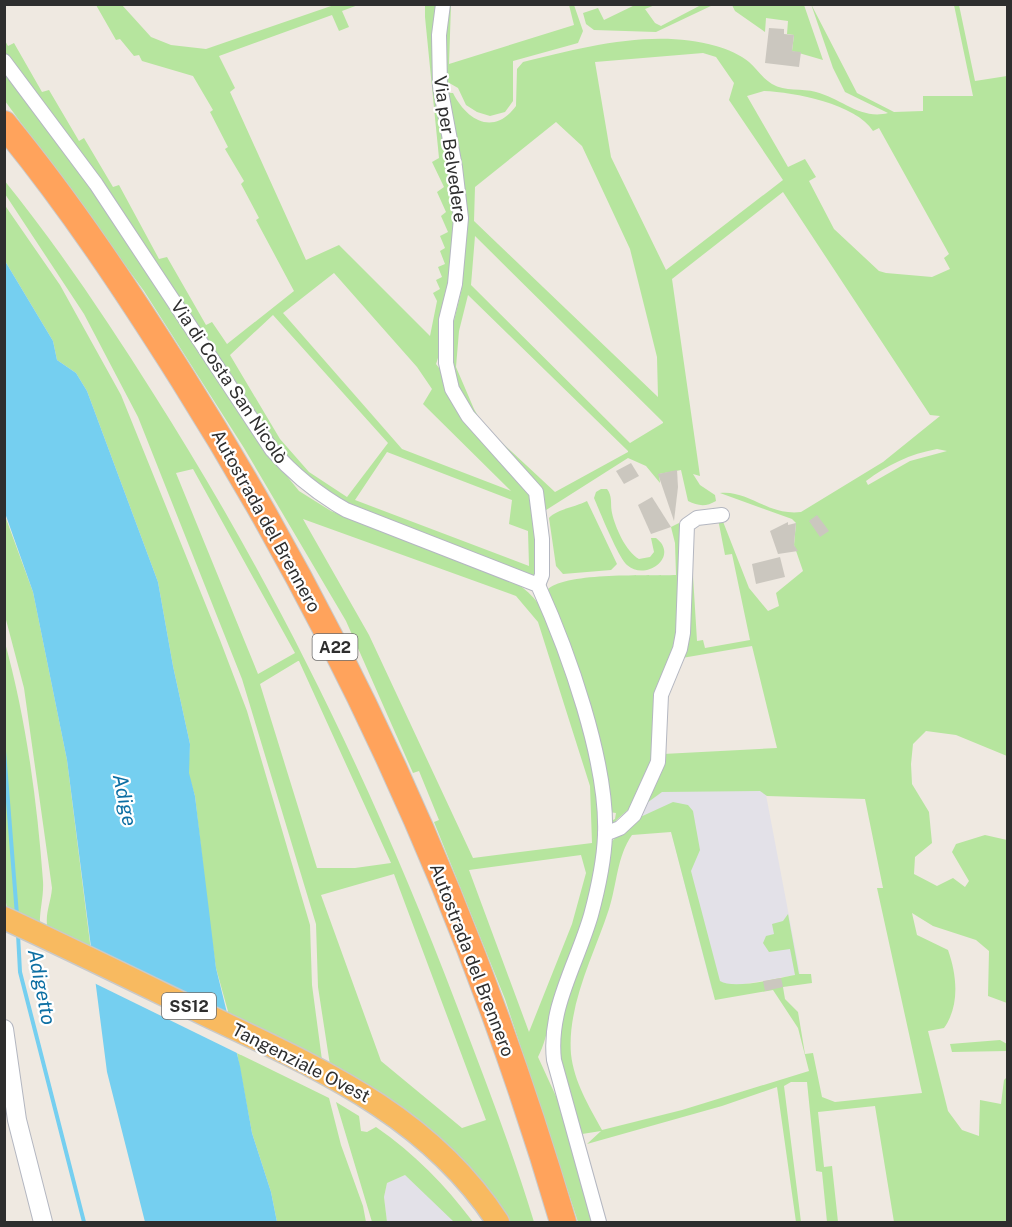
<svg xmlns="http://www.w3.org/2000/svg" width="1012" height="1227" font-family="'Public Sans',sans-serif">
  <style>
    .industrial { fill: #e3e1e8 }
    .green { fill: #b6e59e; fill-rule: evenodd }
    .water { fill: #75cff0 }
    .pier { fill: #efe9e1 }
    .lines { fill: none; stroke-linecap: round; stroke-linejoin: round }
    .stream { stroke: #75cff0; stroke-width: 4 }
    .building { fill: #cbc7bf }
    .minor-casing { stroke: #b4b7c1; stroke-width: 16 }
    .tertiary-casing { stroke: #b4b7c1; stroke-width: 20 }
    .trunk-casing { stroke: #c9c9c9; stroke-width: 25 }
    .motorway-casing { stroke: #c9c9c9; stroke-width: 28 }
    .minor { stroke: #fff; stroke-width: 14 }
    .tertiary { stroke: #fff; stroke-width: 18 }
    .trunk { stroke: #f8ba60; stroke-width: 22 }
    .motorway { stroke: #ffa35c; stroke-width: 26 }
    .labels { text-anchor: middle; stroke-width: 4.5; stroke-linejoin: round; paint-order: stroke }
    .shield { fill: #fff; stroke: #6d6d6d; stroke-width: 1.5 }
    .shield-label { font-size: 16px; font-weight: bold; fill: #2e2e2e }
    .street-label { font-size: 18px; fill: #2e2e2e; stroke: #fff }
    .water-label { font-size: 20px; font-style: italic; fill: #0d6fa3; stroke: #fff }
  </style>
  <rect width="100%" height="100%" fill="#efe9e1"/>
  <g class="industrial">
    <polygon points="656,775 763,779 800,974 712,990 671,831 636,819"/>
    <polygon points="405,1175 443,1210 454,1222 387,1222 384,1197 387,1183"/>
  </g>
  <g class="green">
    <polygon points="637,4 655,5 645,9 655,23 661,26 701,5 713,5 656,32 594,30 586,24 583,13 598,8 604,20"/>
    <path d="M811 4 857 93 894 112 923 111V96H973L954 5H959L975 81 1007 76V756L956 735 926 731 913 744 911 764 912 784 929 812 932 843 915 857 914 874 937 886 953 878 965 887 969 881 952 852 956 844 985 835 1007 840V1003L988 996 989 951 976 940 933 926 912 913 917 935 948 950C957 975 960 1006 944 1028L928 1031 948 1111 962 1130 979 1136 980 1100 1001 1104 1004 1080 1007 1077V1222H894L875 1106 818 1112 824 1167 832 1166 838 1222H827L822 1172 816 1171 807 1082H791L784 1086 801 1222H796L777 1087 722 1106 587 1144 601 1131 582 1134 578 1127 558 1049 561 1014 610 843 636 819 673 802 688 805 693 811 700 850 691 871 720 981C734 990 778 978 795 975L790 949 769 952 763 943 766 936 774 934 772 924 783 921 788 914 799 974H811L812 983 783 987 785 999 798 1012 805 1054 813 1053 822 1097 835 1102 922 1093 877 888H883L865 799 767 796 760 791 662 792 640 808 663 754 777 748 752 646 682 658 690 527 697 641 703 640 705 648 750 640 732 554 725 555 718 519H722L749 588 768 611 779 606 776 593 803 571 794 545 796 523 792 519 720 493C749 490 768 516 801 512L883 462 940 416 930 415 783 192 672 279 700 476 693 474 700 485 715 495 716 501C706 507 698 506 688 501L681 470 659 474 660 483 646 466 628 458 543 512 478 425 454 384 450 337 462 288 468 214 465 211 447 93H453C467 121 494 136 516 106L517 69 523 62C583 47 655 28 716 46 727 49 741 55 749 62 757 69 762 78 772 84 785 92 802 88 816 92 842 99 861 120 888 113L845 92 833 68ZM703 53 716 57 734 83 729 100 783 180 666 270 611 157 595 62ZM764 91C794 92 856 104 873 131L879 128 949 254 944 258 950 269 932 277 886 273 879 271 834 229 809 181 816 177 805 159 788 167 747 96ZM556 122 582 146 630 249 657 357 658 397 474 221 475 187ZM475 236 663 422V423L630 443 471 285ZM468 295 628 451V452L555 492 483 425 474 409 456 367 459 331ZM937 449 947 451 910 461 868 485 866 481C887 465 910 454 937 449ZM671 832 715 1000 773 990 798 1028 809 1071 682 1110 602 1130C589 1106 574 1082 571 1054 567 1005 594 955 609 909 617 884 617 856 632 835Z"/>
    <path d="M96 5H122L151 37 171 45 206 49 334 5H358L342 11 349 27 339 31 332 15 219 56 235 88 230 92 306 260 339 245 430 336 437 301 433 293 440 289 436 280 442 277 438 267 445 264 440 251 445 248 440 236 448 232 441 216 446 212 437 192 444 187 432 162 439 158 425 17V5H439L445 138 457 223 441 358H438L436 364 524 481 534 501 538 576H530L336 501 293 469 5 55 4 39 8 46 14 43 42 92 49 90 79 141 84 138 113 187 119 185 159 259 167 257 206 325 212 322 227 344 294 291 256 220 259 218 241 184 244 181 225 149 228 147 210 112 213 110 193 76 142 61 139 55 134 56 120 39 116 40ZM334 273 417 367 432 389 423 404 511 491 402 449 283 313ZM273 315 388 443 347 497 309 472 280 439 230 355ZM387 452 512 500 509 524 528 531 529 566 355 500Z"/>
    <polygon points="446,5 451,5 449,64 574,25 569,5 574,5 583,31 578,43 513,61 513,101 505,112 490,116 477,112 466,105 458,88 444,80"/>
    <polygon points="732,5 804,5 823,60 792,51 794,35 787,34 788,21 766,18 765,32 735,11"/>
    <path d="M5 70 103 204 257 439 299 491 331 511 509 579C550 601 554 635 567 676 590 750 609 816 592 894 585 924 570 951 560 979 552 1004 549 1036 538 1057L560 1105 593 1222H578L505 999 434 822 439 820 419 771 413 773 346 621 244 448 144 291 5 101ZM303 519 516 596 538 622 590 786 592 843 473 858 369 635ZM581 855 586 873 572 924 529 1032 469 870Z"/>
    <path d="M4 180C59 248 107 320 153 393 276 586 376 792 457 1006 484 1077 512 1149 534 1222H506L330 1065 318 987 316 924 242 679 138 417 84 314 5 194ZM193 469 295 653 258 674 176 473ZM298 661H299L391 863 355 868H317L260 684ZM394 874 486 1120 462 1128 381 1061 321 895Z"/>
    <polygon points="4,204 60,285 121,395 220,640 247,711 310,925 312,985 322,1060 229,1015 216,968 209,920 195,796 188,773 190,744 173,666 158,582 87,391 76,373 57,360 53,341 5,261"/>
    <path d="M601 489H607C613 497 610 504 612 513 615 527 626 552 639 559L650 557 654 552 651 538H656C680 556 646 582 627 565 618 557 600 512 594 498L596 492Z"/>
    <path d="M587 501 617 564 611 570 563 574 556 566 549 518C557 509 576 507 587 501Z"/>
    <path d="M4 513 33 592 67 760 91 951 48 930C44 915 51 903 52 888L24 688 5 616Z"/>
    <path d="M679 523 682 604 653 759 631 807 611 825 609 822 615 819 616 813 609 812C593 736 578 660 548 589 568 572 648 576 676 575L675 543 671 527Z"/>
    <path d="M4 639C26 718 37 800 43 881 44 897 39 911 40 927L7 910 4 887Z"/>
    <polygon points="1000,1040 1007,1044 1007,1051 952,1052 950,1044"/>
    <polygon points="237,1053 329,1098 341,1145 363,1206 366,1222 277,1222 271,1192 252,1133"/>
    <path d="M336 1102 359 1116 361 1131 367 1132 376 1127C415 1154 445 1185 473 1222H454L405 1175 387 1183 384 1197 387 1222H372Z"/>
  </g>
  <polygon class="water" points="5,261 53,341 57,360 76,373 87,391 158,582 173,666 190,744 189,773 195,796 216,968 240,1066 252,1133 271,1192 277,1222 145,1222 107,1072 67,760 33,592 5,513"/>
  <polygon class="pier" points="88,950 232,1017 241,1055 92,982"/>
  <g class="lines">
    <g class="stream">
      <polyline points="4,751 17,915"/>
      <polyline points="18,934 20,972 84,1222"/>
    </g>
  </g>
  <g class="building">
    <polygon points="769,28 784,29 784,34 794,35 792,51 801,52 799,67 765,63"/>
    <polygon points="631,463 639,476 624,484 616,471"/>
    <polygon points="677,470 678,487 674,521 658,474"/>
    <polygon points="652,497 671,527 651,534 638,505"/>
    <polygon points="817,515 829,531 820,537 809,521"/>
    <polygon points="788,522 788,525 796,523 794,545 798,551 778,554 770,531"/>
    <polygon points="780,557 785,577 756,584 752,564"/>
    <polygon points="781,978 783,987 765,991 763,981"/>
  </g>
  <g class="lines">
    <defs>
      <g id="minor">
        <polyline points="443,4 439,35 440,86 455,167 461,218 455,284 446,320 446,363 452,389 468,416 536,492 542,539 542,575 538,585"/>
        <path d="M4 61 96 184 272 450C294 475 316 493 346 510L538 585C568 651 608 762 605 835 604 862 598 889 591 915 577 964 548 1008 554 1060L599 1222"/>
        <polyline points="605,834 620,828 634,815 658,762 661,695 680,649 683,633 687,525 697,518 722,515"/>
      </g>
      <polyline id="tertiary" points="4,1029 17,1120 43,1222"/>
      <path id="trunk" d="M4 918C71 949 136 981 202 1013 315 1067 427 1113 498 1222"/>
      <path id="motorway" d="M4 124C70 204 128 292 183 379 348 641 476 926 563 1222"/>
    </defs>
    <use href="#minor" class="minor-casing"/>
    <use href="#tertiary" class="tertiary-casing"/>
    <use href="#trunk" class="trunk-casing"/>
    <use href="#motorway" class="motorway-casing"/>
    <use href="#minor" class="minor"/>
    <use href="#tertiary" class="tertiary"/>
    <use href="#trunk" class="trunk"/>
    <use href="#motorway" class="motorway"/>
  </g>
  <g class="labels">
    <g class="shield">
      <rect x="312.5" y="634" width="45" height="26" rx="4.5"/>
      <rect x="162" y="993" width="54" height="26" rx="4.5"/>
    </g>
    <g class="shield-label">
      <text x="335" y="653">A22</text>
      <text x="189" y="1012">SS12</text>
    </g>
    <g class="street-label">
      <text transform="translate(450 149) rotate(82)" y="6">Via per Belvedere</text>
      <text transform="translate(229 382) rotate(56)" y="6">Via di Costa San Nicolò</text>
      <text transform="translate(266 521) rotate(61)" y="6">Autostrada del Brennero</text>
      <text transform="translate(472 960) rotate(69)" y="6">Autostrada del Brennero</text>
      <text transform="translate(301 1063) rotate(27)" y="6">Tangenziale Ovest</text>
    </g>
    <g class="water-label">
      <text transform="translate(125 800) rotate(78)" y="7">Adige</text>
      <text transform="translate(42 987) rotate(79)" y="7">Adigetto</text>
    </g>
  </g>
  <rect width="1012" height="1227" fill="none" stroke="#2e2e2e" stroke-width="12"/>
</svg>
